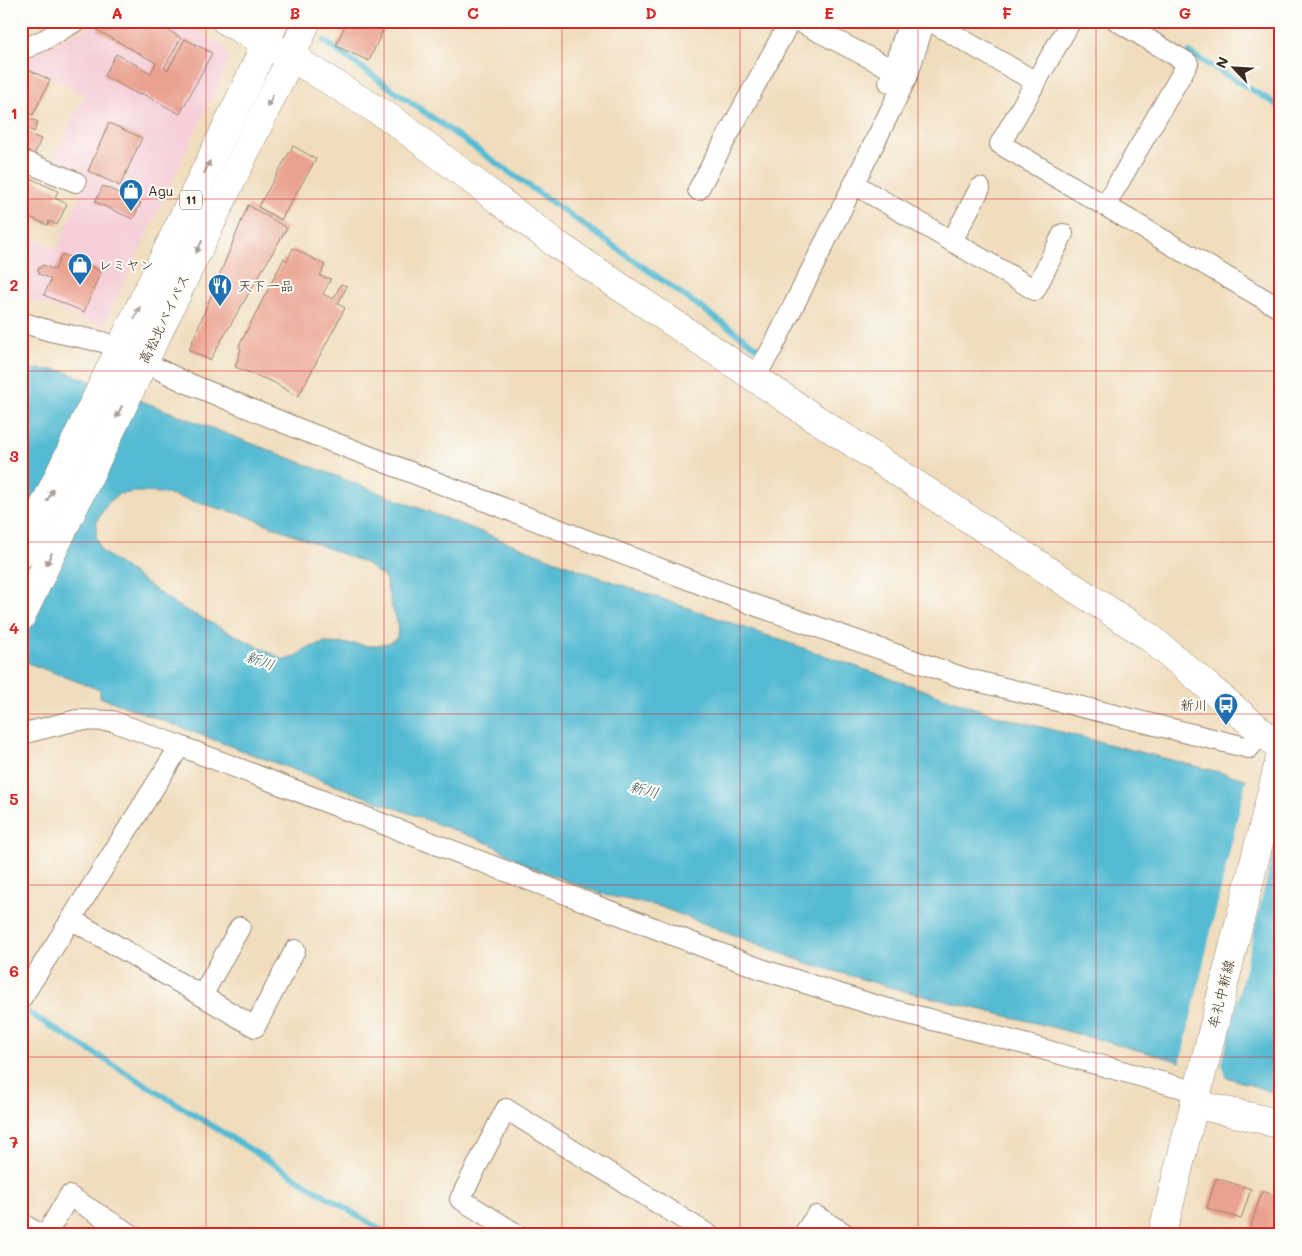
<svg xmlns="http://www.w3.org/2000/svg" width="1302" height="1256" font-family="Mali,'Klee One',sans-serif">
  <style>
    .built { fill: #f6cfd9 }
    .water { fill: #55bbd3; stroke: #487278; fill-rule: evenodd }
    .pier { fill: #f0ddbd }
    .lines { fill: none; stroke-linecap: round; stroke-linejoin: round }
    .stream { stroke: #55bbd3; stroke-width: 6 }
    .building { fill: #eaa28f }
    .street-casing { stroke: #96846e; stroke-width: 22 }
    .secondary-casing { stroke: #96846e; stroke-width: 29 }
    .highway-casing { stroke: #96846e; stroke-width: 29 }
    .street { stroke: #fff; stroke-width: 20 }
    .secondary { stroke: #fff; stroke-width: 28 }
    .highway { stroke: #fff; stroke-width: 28 }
    .oneway { fill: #a79f9a }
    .grid { fill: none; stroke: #d62828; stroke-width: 1; stroke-opacity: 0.55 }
    .labels { text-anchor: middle; stroke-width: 4; stroke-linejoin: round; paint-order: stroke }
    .shield { fill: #fdfcf7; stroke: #75695f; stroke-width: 1 }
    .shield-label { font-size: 12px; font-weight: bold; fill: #3b2a1e }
    .poi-label { font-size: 14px; fill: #3b2a1e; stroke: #fdfcf7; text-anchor: start }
    .street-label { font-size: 14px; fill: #3b2a1e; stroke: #fdfcf7 }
    .water-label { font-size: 15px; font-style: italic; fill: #445d5d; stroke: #fdfcf7 }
    .neatline { fill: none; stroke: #d62828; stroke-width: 2 }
    .grid-label { font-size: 16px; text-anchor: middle; font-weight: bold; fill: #d62828 }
  </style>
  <rect width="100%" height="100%" fill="#fdfcf7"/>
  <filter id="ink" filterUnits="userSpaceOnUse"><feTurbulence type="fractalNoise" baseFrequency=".02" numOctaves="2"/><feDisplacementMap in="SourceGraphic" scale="10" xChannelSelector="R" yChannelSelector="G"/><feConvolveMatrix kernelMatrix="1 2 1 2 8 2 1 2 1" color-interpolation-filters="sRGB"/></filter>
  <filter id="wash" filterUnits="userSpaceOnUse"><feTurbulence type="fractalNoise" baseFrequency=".0096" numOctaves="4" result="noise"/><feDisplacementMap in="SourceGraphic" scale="20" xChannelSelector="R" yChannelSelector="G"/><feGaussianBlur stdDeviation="1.12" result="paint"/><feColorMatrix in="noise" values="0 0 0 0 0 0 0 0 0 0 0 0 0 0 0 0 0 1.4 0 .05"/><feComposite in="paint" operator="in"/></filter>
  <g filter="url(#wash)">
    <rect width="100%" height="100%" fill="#f0ddbd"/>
    <polygon class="built" points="95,21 180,21 224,46 229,61 103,327 21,296 21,235 56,249 87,180 51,165 84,94 21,63 21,59 88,28"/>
    <path class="water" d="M21 369 61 370 585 572 998 716 1242 778 1281 791V1095L1175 1060 1040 1024 896 989 807 963 658 906 605 895 528 866 491 844 100 697V690L28 663H21ZM136 492 162 493 244 515 365 563 385 578 391 604 398 624 397 638 389 643 372 646 354 644 323 643 305 649 296 657 284 660 178 606 101 551 96 536 97 520 108 503 119 494Z"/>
    <polygon class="pier" points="1247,777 1281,788 1281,819 1222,1064 1227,1080 1180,1064"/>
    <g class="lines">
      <g class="stream">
        <polyline points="324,41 758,348"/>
        <polyline points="1189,53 1281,107"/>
        <polyline points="21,1008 389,1235"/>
      </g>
    </g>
    <g id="blocks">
      <g class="building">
        <polygon points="102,21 153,21 181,38 164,68 168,70 185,39 212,53 180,114 141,93 139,95 104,76 116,54 151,73 156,63 97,30"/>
        <polygon points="347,21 387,21 369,61 336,46"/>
        <polygon points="25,68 50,80 33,115 21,109 21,75"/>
        <polygon points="21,115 38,122 34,132 26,128 24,132 41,139 34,155 21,150"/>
        <polygon points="109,123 142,138 120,186 88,171"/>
        <polygon points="293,146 316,159 281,220 258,207"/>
        <polygon points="21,174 58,191 55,198 67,204 57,225 49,221 48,225 27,216 21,229 21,202 23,198 21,197"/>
        <polygon points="103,186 141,203 133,219 95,202"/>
        <polygon points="248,205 287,228 210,360 189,350"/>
        <polygon points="293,248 325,265 320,276 331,279 323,294 333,299 341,284 347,286 338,304 345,308 298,397 273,382 235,367 241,350 239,346 284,258 287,261"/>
        <polygon points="62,254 101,271 84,312 44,295 51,279 39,274 38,269 43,265 55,270"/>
        <polygon points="1216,1178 1251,1189 1241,1219 1207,1208"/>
        <polygon points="1262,1191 1281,1197 1281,1204 1271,1235 1248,1235"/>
      </g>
    </g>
  </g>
  <g filter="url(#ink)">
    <use href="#blocks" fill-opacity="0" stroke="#96846e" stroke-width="1"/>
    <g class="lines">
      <defs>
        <g id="street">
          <polyline points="798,21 907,77"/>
          <polyline points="930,21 1036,82"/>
          <polyline points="1071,21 1000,144 1281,309"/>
          <polyline points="21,50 44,40 76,21"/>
          <polyline points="889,82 909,21"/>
          <polyline points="21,160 76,182"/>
          <polyline points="854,184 1035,290 1063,234"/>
          <polyline points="698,190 790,21"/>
          <polyline points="1105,206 1188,63 1117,21"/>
          <polyline points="952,241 980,188"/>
          <polyline points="21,322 50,331 103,342 185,382 304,431 757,606 964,678 1249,748 1263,733"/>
          <polyline points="754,378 773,347 907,77 925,21"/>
          <polyline points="21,734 77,720 112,721 180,746"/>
          <polyline points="71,919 255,1027 295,950"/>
          <polyline points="202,996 240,927"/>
          <polyline points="21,999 180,746 761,969 877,1006 984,1033 1197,1092"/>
          <polyline points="21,1223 41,1235"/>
          <polyline points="46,1235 69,1196 132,1235"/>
          <polyline points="518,1235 460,1199 506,1109 709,1235"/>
          <polyline points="803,1235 816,1216 847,1235"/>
        </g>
        <g id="secondary">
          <polyline points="226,21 291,57 393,120 555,243 804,411 1148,636 1281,748"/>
          <polyline points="1194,1104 1261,1119 1281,1125"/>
          <polyline points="1162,1235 1281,754"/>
        </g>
        <g id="highway">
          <polyline points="21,554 250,78 275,21"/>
          <polyline points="21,617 291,57 307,21"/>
        </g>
      </defs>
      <use href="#street" class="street-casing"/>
      <use href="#secondary" class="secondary-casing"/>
      <use href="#highway" class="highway-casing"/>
      <use href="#street" class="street"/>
      <use href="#secondary" class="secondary"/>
      <use href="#highway" class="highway"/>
    </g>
    <defs><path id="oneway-solid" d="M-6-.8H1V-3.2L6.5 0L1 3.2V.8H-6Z" transform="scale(1.25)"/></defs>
    <g class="oneway">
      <use href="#oneway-solid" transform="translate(270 101) rotate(116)"/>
      <use href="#oneway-solid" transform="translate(207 167) rotate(-65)"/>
      <use href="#oneway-solid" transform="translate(199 247) rotate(116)"/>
      <use href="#oneway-solid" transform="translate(137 313) rotate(-65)"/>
      <use href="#oneway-solid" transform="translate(119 412) rotate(115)"/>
      <use href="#oneway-solid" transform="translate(50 495) rotate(-64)"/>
      <use href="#oneway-solid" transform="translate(49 559) rotate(115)"/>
    </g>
  </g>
  <path class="grid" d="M206 21V1235M384 21V1235M562 21V1235M740 21V1235M918 21V1235M1096 21V1235M21 199H1281M21 371H1281M21 542H1281M21 714H1281M21 885H1281M21 1057H1281"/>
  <defs>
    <symbol id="shop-pin" viewBox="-11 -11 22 30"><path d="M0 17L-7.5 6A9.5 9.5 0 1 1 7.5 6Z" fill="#1f6fb2" stroke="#fdfcf7"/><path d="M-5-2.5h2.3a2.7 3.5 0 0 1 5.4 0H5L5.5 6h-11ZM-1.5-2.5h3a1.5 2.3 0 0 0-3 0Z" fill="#fff"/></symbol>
    <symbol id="restaurant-pin" viewBox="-11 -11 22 30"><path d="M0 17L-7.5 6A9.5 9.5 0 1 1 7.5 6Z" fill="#1f6fb2" stroke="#fdfcf7"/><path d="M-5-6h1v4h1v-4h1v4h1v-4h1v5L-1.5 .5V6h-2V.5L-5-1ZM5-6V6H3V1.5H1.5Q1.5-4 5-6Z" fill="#fff"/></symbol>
    <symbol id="bus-pin" viewBox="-11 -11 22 30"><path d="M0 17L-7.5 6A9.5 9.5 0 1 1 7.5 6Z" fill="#1f6fb2" stroke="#fdfcf7"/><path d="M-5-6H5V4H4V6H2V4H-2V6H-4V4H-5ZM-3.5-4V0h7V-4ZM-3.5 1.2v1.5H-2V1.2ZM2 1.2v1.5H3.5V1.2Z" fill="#fff"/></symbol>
  </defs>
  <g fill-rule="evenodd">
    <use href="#shop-pin" x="117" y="177" width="28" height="38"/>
    <use href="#shop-pin" x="66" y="251" width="28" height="38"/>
    <use href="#restaurant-pin" x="206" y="272" width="28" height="38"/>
    <use href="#bus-pin" x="1212" y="691" width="28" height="38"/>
  </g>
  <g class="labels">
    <rect class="shield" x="180" y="190.5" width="22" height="19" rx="4"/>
    <g class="shield-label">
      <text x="191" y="204">11</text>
    </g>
    <g class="poi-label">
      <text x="148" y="196">Agu</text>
      <text x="98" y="270">レミヤン</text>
      <text x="238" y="291">天下一品</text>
      <text x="1208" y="710" text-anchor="end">新川</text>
    </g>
    <g class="street-label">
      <text transform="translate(164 319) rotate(-64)" y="5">高松北バイパス</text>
      <text transform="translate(1221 994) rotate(-76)" y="5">牟礼中新線</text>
    </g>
    <g class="water-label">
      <text transform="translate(260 661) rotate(19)" y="5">新川</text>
      <text transform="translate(644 790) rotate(15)" y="5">新川</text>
    </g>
  </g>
  <rect width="1302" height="1256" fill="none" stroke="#fdfcf7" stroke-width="55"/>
  <g transform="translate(1234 68) rotate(295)" stroke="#fdfcf7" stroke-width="4" paint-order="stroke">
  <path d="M0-4L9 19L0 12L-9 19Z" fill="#3b2a1e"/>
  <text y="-8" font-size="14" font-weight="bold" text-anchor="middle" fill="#3b2a1e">N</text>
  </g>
  <rect x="28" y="28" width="1246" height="1200" class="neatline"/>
  <g class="grid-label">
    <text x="117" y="19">A</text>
    <text x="295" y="19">B</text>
    <text x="473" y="19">C</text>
    <text x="651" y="19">D</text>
    <text x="829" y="19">E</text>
    <text x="1007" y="19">F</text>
    <text x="1185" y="19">G</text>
    <text x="14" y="119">1</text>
    <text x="14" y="291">2</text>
    <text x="14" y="462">3</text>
    <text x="14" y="634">4</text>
    <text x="14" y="805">5</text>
    <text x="14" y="977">6</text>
    <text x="14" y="1148">7</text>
  </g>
</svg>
